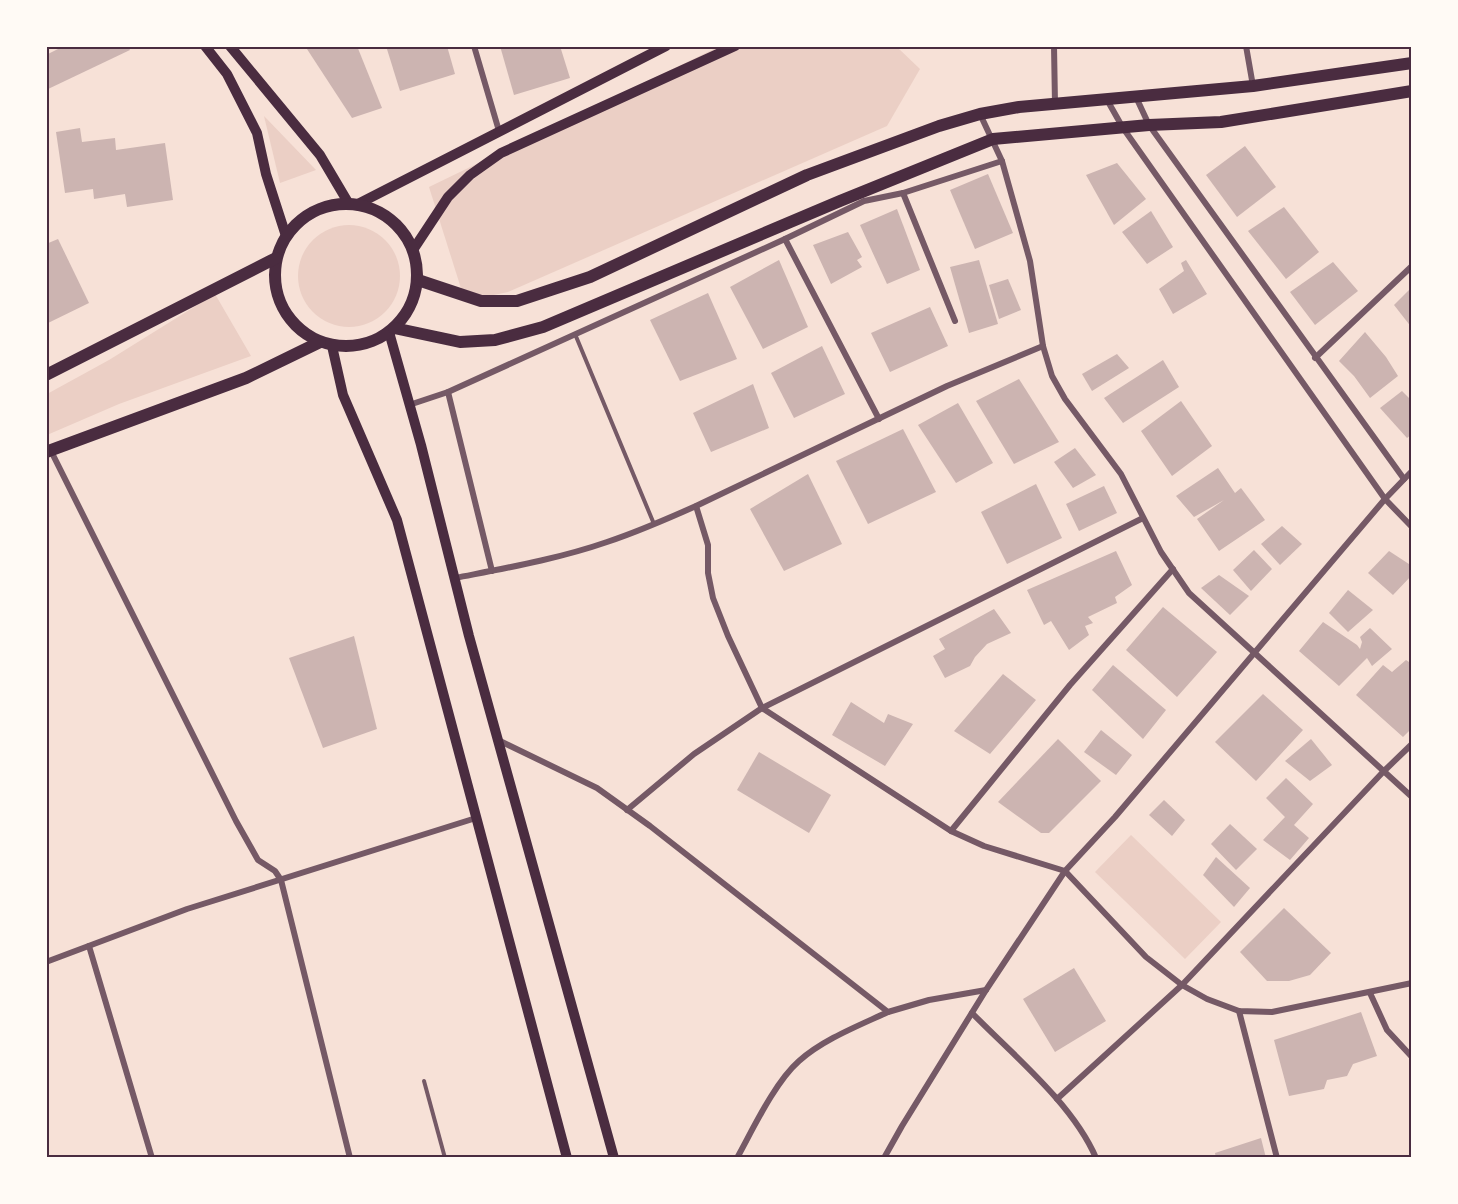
<svg xmlns="http://www.w3.org/2000/svg" width="1458" height="1204" font-family="Ubuntu,sans-serif">
  <style>
    .green { fill: #ebcfc5 }
    .building { fill: #ccb4b1 }
    .lines { fill: none; stroke-linecap: round; stroke-linejoin: round }
    .service { stroke: #755966; stroke-width: 4 }
    .minor { stroke: #755966; stroke-width: 6 }
    .secondary { stroke: #4a2c40; stroke-width: 10 }
    .primary { stroke: #4a2c40; stroke-width: 12 }
    .neatline { fill: none; stroke: #4a2c40; stroke-width: 2 }
  </style>
  <rect width="100%" height="100%" fill="#f7e1d7"/>
  <g class="green">
    <polygon points="718,47 897,47 920,69 887,126 508,292 465,301 429,187"/>
    <polygon points="264,116 316,170 280,183"/>
    <circle cx="349" cy="276" r="51"/>
    <polygon points="215,294 251,356 119,404 47,435 47,394 109,360"/>
    <polygon points="1131,835 1221,922 1185,959 1095,872"/>
  </g>
  <g class="building">
    <polygon points="64,46 128,46 130,50 46,90 46,55"/>
    <polygon points="305,46 357,46 382,108 352,118"/>
    <polygon points="386,46 447,46 455,74 400,91"/>
    <polygon points="500,46 560,46 570,78 514,95"/>
    <polygon points="80,128 82,142 115,138 116,150 165,143 173,200 127,207 125,194 94,199 93,189 65,193 56,132"/>
    <polygon points="1245,146 1276,187 1237,217 1206,175"/>
    <polygon points="1117,163 1146,199 1114,225 1086,175"/>
    <polygon points="988,174 1013,233 975,249 950,190"/>
    <polygon points="1284,207 1319,252 1286,279 1248,231"/>
    <polygon points="897,209 920,270 887,284 860,225"/>
    <polygon points="1151,211 1173,247 1147,264 1122,232"/>
    <polygon points="848,232 862,257 857,260 862,267 831,284 813,245"/>
    <polygon points="58,239 89,303 46,324 46,244"/>
    <polygon points="779,260 808,327 763,349 730,287"/>
    <polygon points="979,260 998,324 969,333 950,267"/>
    <polygon points="1186,260 1207,294 1173,314 1159,289 1184,271 1181,263"/>
    <polygon points="1333,262 1358,291 1315,325 1290,292"/>
    <polygon points="1008,279 1021,310 999,319 989,285"/>
    <polygon points="1412,287 1412,328 1394,305"/>
    <polygon points="708,293 737,359 680,381 650,320"/>
    <polygon points="930,307 948,346 890,372 871,333"/>
    <polygon points="1365,332 1386,357 1398,376 1370,398 1354,376 1339,361"/>
    <polygon points="822,346 845,394 794,418 771,373"/>
    <polygon points="1117,354 1129,368 1092,391 1082,374"/>
    <polygon points="1163,360 1179,387 1123,423 1104,398"/>
    <polygon points="1019,379 1059,442 1014,464 976,401"/>
    <polygon points="753,384 769,428 711,452 693,413"/>
    <polygon points="1402,391 1412,401 1412,434 1407,438 1380,408"/>
    <polygon points="1181,401 1212,446 1172,476 1141,431"/>
    <polygon points="958,403 993,463 956,483 918,425"/>
    <polygon points="903,429 936,492 868,524 836,461"/>
    <polygon points="1075,448 1096,475 1073,488 1054,462"/>
    <polygon points="1218,468 1235,493 1241,488 1265,520 1219,551 1197,519 1224,500 1194,517 1176,496"/>
    <polygon points="808,474 842,544 784,571 750,509"/>
    <polygon points="1036,484 1062,538 1007,564 981,512"/>
    <polygon points="1104,486 1117,513 1079,531 1066,504"/>
    <polygon points="1282,526 1302,544 1280,565 1261,544"/>
    <polygon points="1254,550 1272,569 1251,591 1233,570"/>
    <polygon points="1116,551 1132,585 1115,597 1117,603 1088,617 1093,623 1085,626 1089,635 1069,650 1051,621 1044,625 1027,590"/>
    <polygon points="1389,551 1412,566 1412,575 1393,595 1368,573"/>
    <polygon points="1219,575 1249,596 1230,615 1201,588"/>
    <polygon points="1348,590 1373,610 1348,632 1329,613"/>
    <polygon points="1163,607 1217,652 1177,697 1126,650"/>
    <polygon points="994,609 1011,633 987,644 975,657 970,666 945,678 933,656 945,649 939,639"/>
    <polygon points="1323,622 1357,645 1360,649 1362,642 1360,637 1370,628 1392,649 1372,666 1367,658 1339,686 1299,651"/>
    <polygon points="354,636 377,729 323,748 289,658"/>
    <polygon points="1406,660 1412,664 1412,728 1403,737 1356,695 1383,665 1392,672"/>
    <polygon points="1113,665 1166,710 1143,739 1092,690"/>
    <polygon points="1003,674 1036,700 990,754 954,731"/>
    <polygon points="1263,694 1303,730 1256,781 1215,742"/>
    <polygon points="851,702 884,723 888,714 913,724 885,766 832,735"/>
    <polygon points="1101,730 1132,755 1116,775 1084,752"/>
    <polygon points="1058,739 1101,781 1049,833 1041,833 998,802"/>
    <polygon points="1311,739 1332,765 1310,781 1285,761"/>
    <polygon points="759,752 831,795 809,833 737,790"/>
    <polygon points="1286,778 1313,804 1294,825 1309,838 1290,860 1263,840 1285,817 1266,798"/>
    <polygon points="1164,800 1185,820 1172,836 1149,815"/>
    <polygon points="1230,824 1257,849 1236,870 1211,844"/>
    <polygon points="1216,857 1250,888 1234,907 1203,875"/>
    <polygon points="1284,908 1331,953 1310,975 1289,981 1267,981 1240,952"/>
    <polygon points="1074,968 1106,1021 1055,1052 1023,999"/>
    <polygon points="1361,1012 1377,1056 1353,1064 1347,1076 1327,1080 1324,1089 1289,1096 1274,1040"/>
    <polygon points="1261,1138 1266,1158 1216,1158 1215,1153"/>
  </g>
  <g class="lines">
    <g class="service">
      <polyline points="575,334 654,524"/>
      <polyline points="424,1081 445,1158"/>
    </g>
    <g class="minor">
      <polyline points="474,46 499,131"/>
      <polyline points="1054,46 1055,104"/>
      <polyline points="1246,46 1253,86"/>
      <polyline points="1136,97 1149,125 1404,479"/>
      <polyline points="1106,98 1123,128 1385,499 1412,527"/>
      <polyline points="980,114 1002,161 1030,261 1043,346 1052,376 1065,399 1121,474 1161,552 1189,593 1412,797"/>
      <polyline points="903,193 955,321"/>
      <polyline points="785,239 879,419"/>
      <polyline points="1315,358 1412,266"/>
      <polyline points="448,392 492,571"/>
      <polyline points="409,405 448,392 785,239 864,201 903,193 1002,161"/>
      <polyline points="51,451 236,821 258,860 275,871 281,880 350,1158"/>
      <polyline points="696,506 708,545 708,573 713,598 728,636 762,708 951,831 984,846 1065,871 1146,957 1182,985 1207,999 1239,1011 1272,1012 1412,983"/>
      <path d="M455 578C506 568 558 559 607 542 637 532 667 519 696 506L947 386 1043 346"/>
      <polyline points="498,740 597,788 650,826 888,1012 929,1000 986,990"/>
      <polyline points="627,810 694,754 762,708 1143,518"/>
      <polyline points="951,831 1070,685 1173,569"/>
      <polyline points="89,946 152,1158"/>
      <polyline points="46,962 187,909 476,818"/>
      <polyline points="1370,993 1387,1030 1412,1057"/>
      <polyline points="1239,1011 1277,1158"/>
      <path d="M972 1013C1013 1055 1073 1104 1096 1158"/>
      <polyline points="1057,1099 1182,985 1383,772 1412,744"/>
      <path d="M737 1158C753 1129 775 1082 799 1061 824 1039 858 1026 888 1012"/>
      <polyline points="884,1158 902,1126 986,990 1065,871 1115,817 1385,499 1412,471"/>
    </g>
    <g class="secondary">
      <polyline points="205,46 227,74 257,133 266,174 286,236"/>
      <polyline points="230,46 320,155 349,204"/>
      <polyline points="356,205 666,46"/>
      <polyline points="413,250 448,197 470,175 501,153 735,46"/>
      <polyline points="389,332 421,445 469,636 614,1158"/>
      <polyline points="332,346 343,395 397,520 567,1158"/>
    </g>
    <g class="primary">
      <circle cx="346" cy="275" r="71"/>
      <polyline points="418,280 481,301 517,301 590,277 807,175 939,126 980,114 1019,107 1253,86 1412,63"/>
      <polyline points="394,328 460,342 495,340 543,327 840,201 993,139 1149,125 1221,122 1412,91"/>
      <polyline points="46,375 276,258"/>
      <polyline points="46,452 246,378 320,342"/>
    </g>
  </g>
  <rect width="1458" height="1204" fill="none" stroke="#fffaf5" stroke-width="96"/>
  <rect x="48" y="48" width="1362" height="1108" class="neatline"/>
</svg>
